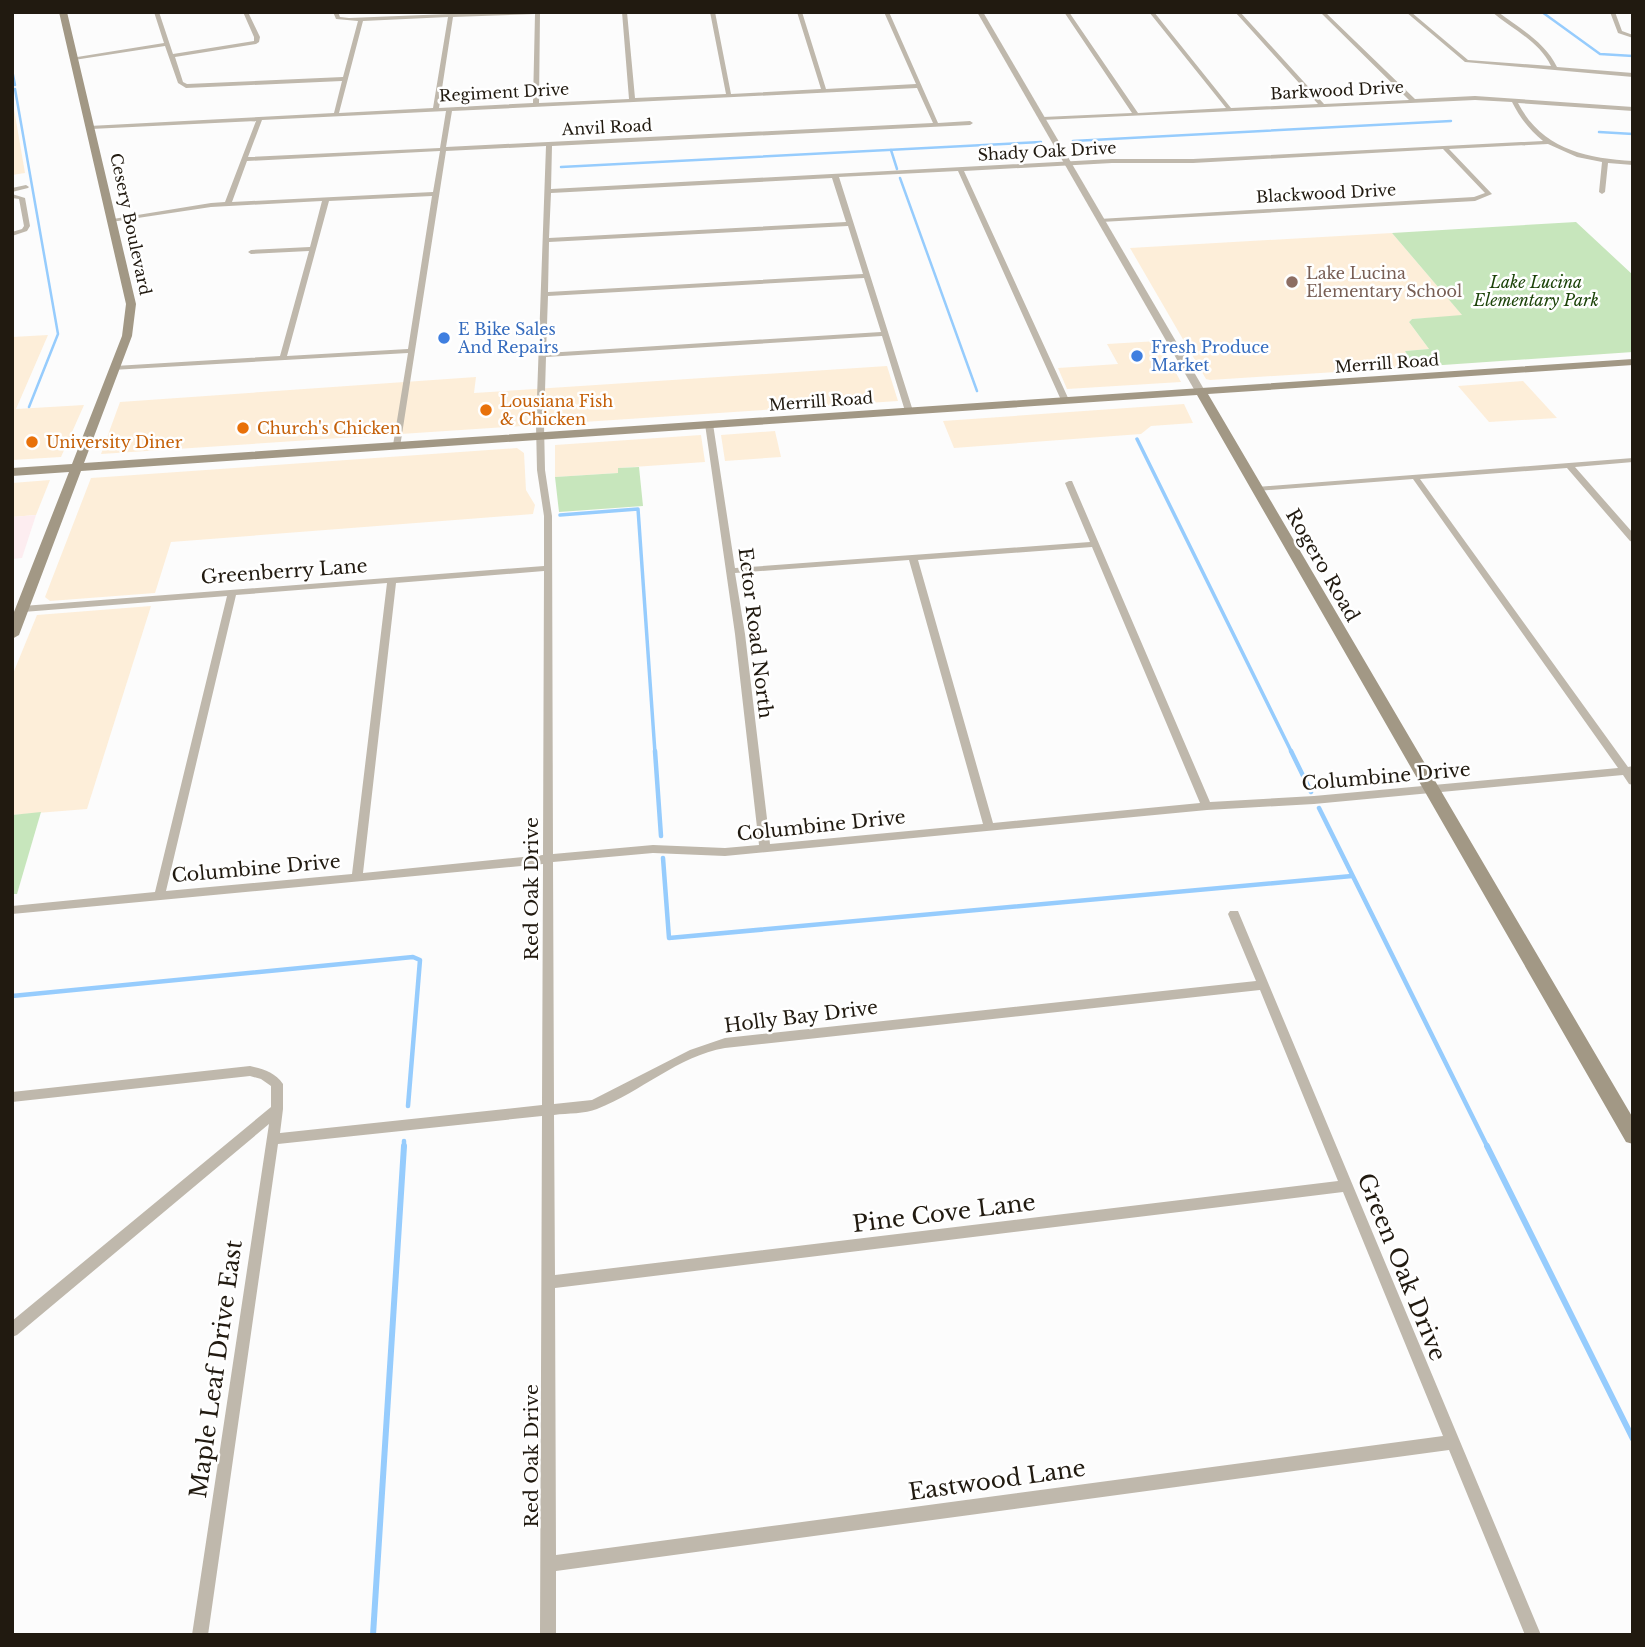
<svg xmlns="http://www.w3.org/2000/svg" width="1645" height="1647" font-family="'Libre Baskerville',serif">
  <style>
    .built { fill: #fdeed9 }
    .industrial { fill: #fdedf0 }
    .green { fill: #c7e6bc }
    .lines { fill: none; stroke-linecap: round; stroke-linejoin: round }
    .stream-far3 { stroke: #96ccfd; stroke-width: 2.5 }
    .stream-far2 { stroke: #96ccfd; stroke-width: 3.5 }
    .stream-far1 { stroke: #96ccfd; stroke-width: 4.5 }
    .stream { stroke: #96ccfd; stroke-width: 6 }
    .minor { fill: #bfb8ac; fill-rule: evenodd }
    .tertiary { fill: #bfb8ac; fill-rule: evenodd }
    .secondary { fill: #a29885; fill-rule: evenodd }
    .education-dot { fill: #8d6e63; stroke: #fff; stroke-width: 2.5 }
    .shop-dot { fill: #3f7fe0; stroke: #fff; stroke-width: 2.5 }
    .food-dot { fill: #e8710a; stroke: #fff; stroke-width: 2.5 }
    .labels { text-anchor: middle; stroke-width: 5; stroke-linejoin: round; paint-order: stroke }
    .far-street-label { font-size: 16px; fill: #211a10; stroke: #fff }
    .far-education-label { font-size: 16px; fill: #785e54; stroke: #fff; text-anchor: start }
    .far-park-label { font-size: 16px; font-style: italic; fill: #1c4309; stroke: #fff }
    .far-shop-label { font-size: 16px; fill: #366cbe; stroke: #fff; text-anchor: start }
    .far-food-label { font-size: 16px; fill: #c56008; stroke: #fff; text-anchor: start }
    .street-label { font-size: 19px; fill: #211a10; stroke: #fff }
    .near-street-label { font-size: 23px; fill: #211a10; stroke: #fff }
  </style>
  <rect width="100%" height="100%" fill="#fcfcfc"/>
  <g class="built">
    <polygon points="12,97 25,173 12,175"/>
    <polygon points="1392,233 1463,316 1412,319 1409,322 1429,349 1405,351 1414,367 1210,380 1206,379 1130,248"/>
    <polygon points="48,335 16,409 84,405 61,457 12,460 12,337"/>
    <polygon points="1158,341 1181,382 1067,389 1058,368 1118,364 1107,344"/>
    <polygon points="887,366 898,401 101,454 120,402 476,377 474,393"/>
    <polygon points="1523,381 1557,418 1489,422 1458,386"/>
    <polygon points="1184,404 1193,423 1151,426 1141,434 954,448 943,421"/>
    <polygon points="775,431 781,457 725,461 721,435"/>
    <polygon points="701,435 705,462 619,468 618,473 555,477 555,445"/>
    <polygon points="517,448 524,453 526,490 535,505 533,514 171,542 155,593 50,601 45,597 91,478"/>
    <polygon points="50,480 36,515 12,517 12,483"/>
    <polygon points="151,606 87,809 12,815 12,676 37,615"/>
  </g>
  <polygon class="industrial" points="36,515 22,558 12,559 12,517"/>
  <g class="green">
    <polygon points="1576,222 1633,275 1633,352 1414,367 1405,351 1429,349 1409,322 1412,319 1462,315 1392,233"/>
    <polygon points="639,467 643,506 559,512 555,477 618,473 618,468"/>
    <polygon points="41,812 17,894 12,894 12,815"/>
  </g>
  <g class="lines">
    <g class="stream-far3">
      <polyline points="1542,12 1600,54 1633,56"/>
      <polyline points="12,70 15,85"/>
      <polyline points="15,89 58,334 29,407"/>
      <polyline points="1599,132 1633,134"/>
      <polyline points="1073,141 1451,121"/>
      <polyline points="891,150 897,169"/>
      <polyline points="561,167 1041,142"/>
      <polyline points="900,178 977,391"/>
    </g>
    <g class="stream-far2">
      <polyline points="1137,439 1292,753"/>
      <polyline points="560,515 638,509 655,753"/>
    </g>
    <g class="stream-far1">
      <polyline points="655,751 661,836"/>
      <polyline points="1291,751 1311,792"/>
      <polyline points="1319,808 1488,1148"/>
      <polyline points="663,858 669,938 1352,876"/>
      <polyline points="12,996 413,957 420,960 408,1106"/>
      <polyline points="404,1148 404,1141"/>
    </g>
    <g class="stream">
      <polyline points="1487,1146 1633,1439"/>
      <polyline points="373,1635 404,1146"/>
    </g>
    <g class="minor">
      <path d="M154 12H159L173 54 254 41V37L243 12H248L260 37 259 42 256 44 175 57 183 82 187 84 343 77 358 21 336 19 333 12H338L340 17 349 18 498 12H542L540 13 539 103 629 99 622 12H627L635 98 726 94 710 12H715L731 94 821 89 797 12H802L826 89 916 84 884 12H889L938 123 970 121 973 123 970 125 552 146 551 189 1112 159H1193L1543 141C1529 129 1520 118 1512 102L1475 100 1041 120V118L1043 117 1132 113 1064 12H1069L1138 113 1226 108 1149 12H1154L1231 108 1318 104 1235 12H1240L1324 104 1409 100 1320 12H1325L1415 99 1475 96 1633 107V111L1518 103C1542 149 1585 158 1633 161V165L1608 163 1605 192 1602 194 1599 192 1602 162 1577 157 1548 144 1449 149 1492 194 1475 201 1101 222 1098 220 1099 219 1474 197 1485 193 1443 149 1193 163H1112L964 171 1069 400 1065 402 1061 400 958 171 839 177 913 411 912 413H906L905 411 882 336 546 357 544 425 545 470 552 516 553 854 653 845 725 848 759 845 735 634 705 424 706 422H709L713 424 735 568 1090 542 1065 483 1069 481H1072L1210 802 1314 796 1618 768 1413 479 1257 491 1253 489 1257 487 1633 458V462L1575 467 1633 533V542L1630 541 1567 468 1420 479 1628 767 1633 766V785L1629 784 1623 775 1314 804 1207 810 725 856 653 853 553 862 554 1104 592 1100 690 1050 725 1038 1256 981 1228 914 1230 911H1238L1541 1635H1525L1449 1450 556 1571V1635H540L542 1116 278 1144 208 1635H192L269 1124 17 1335 12 1337V1321L271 1107V1086L261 1079 250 1076 12 1102V1092L250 1066C263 1069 275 1072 283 1084V1109L280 1133 542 1105 543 864 12 914V906L155 892 227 596 23 612 18 609 23 606 544 566V516L537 470 536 425 546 146 446 151 400 447H397L393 445 408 353 112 370V366H115L280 356 309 251 251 254 248 252 251 250 310 247 322 201 211 207 111 222 110 221 113 219 211 203 225 202 256 121 91 129 88 127 89 126 334 113 342 81 186 88 178 83 165 46 74 60 71 58 164 43ZM535 14 533 103 439 108 453 17ZM448 17 433 108 339 113 363 21ZM917 88 933 123 446 147 452 111ZM446 111 440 148 248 157 262 120ZM440 151 433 192 232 202 247 161ZM832 178 846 222 549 238 551 193ZM432 196 408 349 287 356 329 201ZM848 226 863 274 548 292 549 242ZM864 278 881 332 546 353 548 296ZM1092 547 1200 803 993 823 918 560ZM909 560 983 824 770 844 745 634 735 573ZM544 571 543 855 363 873 396 583ZM387 583 352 874 166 891 236 595ZM1260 990 1338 1181 555 1275 554 1115C568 1113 585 1114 597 1109 641 1092 678 1056 725 1048ZM1343 1192 1443 1436 556 1555 555 1288Z"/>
      <path d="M1406 12H1411L1468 60 1551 66C1539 41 1512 29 1492 12H1498C1519 28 1545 42 1557 67L1633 73V77L1465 62Z"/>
      <polygon points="1610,12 1615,12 1622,31 1633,35 1633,38 1618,33"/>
      <polygon points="26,185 29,187 28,188 12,192 12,188"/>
      <polygon points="12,194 25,198 30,226 27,231 12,236 12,232 22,229 24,226 19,199 12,198"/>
    </g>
    <polygon class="tertiary" points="977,12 983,12 1205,391 1204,393 1195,391"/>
    <polygon class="secondary" points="59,12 67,12 136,304 132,336 84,463 1633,359 1633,365 1208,394 1633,1118 1633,1144 1626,1142 1197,395 81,471 19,635 12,639 12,617 69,472 12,476 12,468 72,464 122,336 126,304"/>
  </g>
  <circle class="education-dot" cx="1292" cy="282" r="7"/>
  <g class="shop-dot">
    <circle cx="444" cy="338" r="7"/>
    <circle cx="1137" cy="356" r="7"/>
  </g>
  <g class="food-dot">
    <circle cx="486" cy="410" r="7"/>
    <circle cx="243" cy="428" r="7"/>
    <circle cx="32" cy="442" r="7"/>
  </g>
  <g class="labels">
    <g class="far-street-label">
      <text transform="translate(1337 90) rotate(-3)" y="6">Barkwood Drive</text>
      <text transform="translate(504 92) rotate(-3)" y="6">Regiment Drive</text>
      <text transform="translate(607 127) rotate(-3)" y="6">Anvil Road</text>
      <text transform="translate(1047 151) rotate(-3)" y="6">Shady Oak Drive</text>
      <text transform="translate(1326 193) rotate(-3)" y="6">Blackwood Drive</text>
      <text transform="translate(131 224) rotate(78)" y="6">Cesery Boulevard</text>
      <text transform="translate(1387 363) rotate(-4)" y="6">Merrill Road</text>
      <text transform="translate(821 401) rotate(-4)" y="6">Merrill Road</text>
    </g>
    <g class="far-education-label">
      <text x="1306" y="279">Lake Lucina<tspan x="1306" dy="18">Elementary School</tspan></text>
    </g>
    <g class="far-park-label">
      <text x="1536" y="288">Lake Lucina<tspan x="1536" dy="18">Elementary Park</tspan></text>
    </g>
    <g class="far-shop-label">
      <text x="458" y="335">E Bike Sales<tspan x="458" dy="18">And Repairs</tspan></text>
      <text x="1151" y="353">Fresh Produce<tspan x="1151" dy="18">Market</tspan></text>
    </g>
    <g class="far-food-label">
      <text x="500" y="407">Lousiana Fish<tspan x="500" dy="18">&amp; Chicken</tspan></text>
      <text x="257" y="434">Church's Chicken</text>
      <text x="46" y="448">University Diner</text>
    </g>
    <g class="street-label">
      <text transform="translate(1323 565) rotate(60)" y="7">Rogero Road</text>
      <text transform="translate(284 571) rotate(-4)" y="7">Greenberry Lane</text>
      <text transform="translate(756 633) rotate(83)" y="7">Ector Road North</text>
      <text transform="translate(1386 776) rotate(-5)" y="7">Columbine Drive</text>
      <text transform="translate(821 825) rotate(-6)" y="7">Columbine Drive</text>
      <text transform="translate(256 868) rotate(-5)" y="7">Columbine Drive</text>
      <text transform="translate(531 889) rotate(-90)" y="7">Red Oak Drive</text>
      <text transform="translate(801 1016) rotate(-7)" y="7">Holly Bay Drive</text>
      <text transform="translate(531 1456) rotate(-90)" y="7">Red Oak Drive</text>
    </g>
    <g class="near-street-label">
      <text transform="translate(944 1213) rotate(-7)" y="8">Pine Cove Lane</text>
      <text transform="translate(1402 1267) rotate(68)" y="8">Green Oak Drive</text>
      <text transform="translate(216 1369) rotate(-82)" y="8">Maple Leaf Drive East</text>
      <text transform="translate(997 1480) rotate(-8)" y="8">Eastwood Lane</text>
    </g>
  </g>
  <rect width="1645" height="1647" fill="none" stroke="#211a10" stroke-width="28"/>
</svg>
